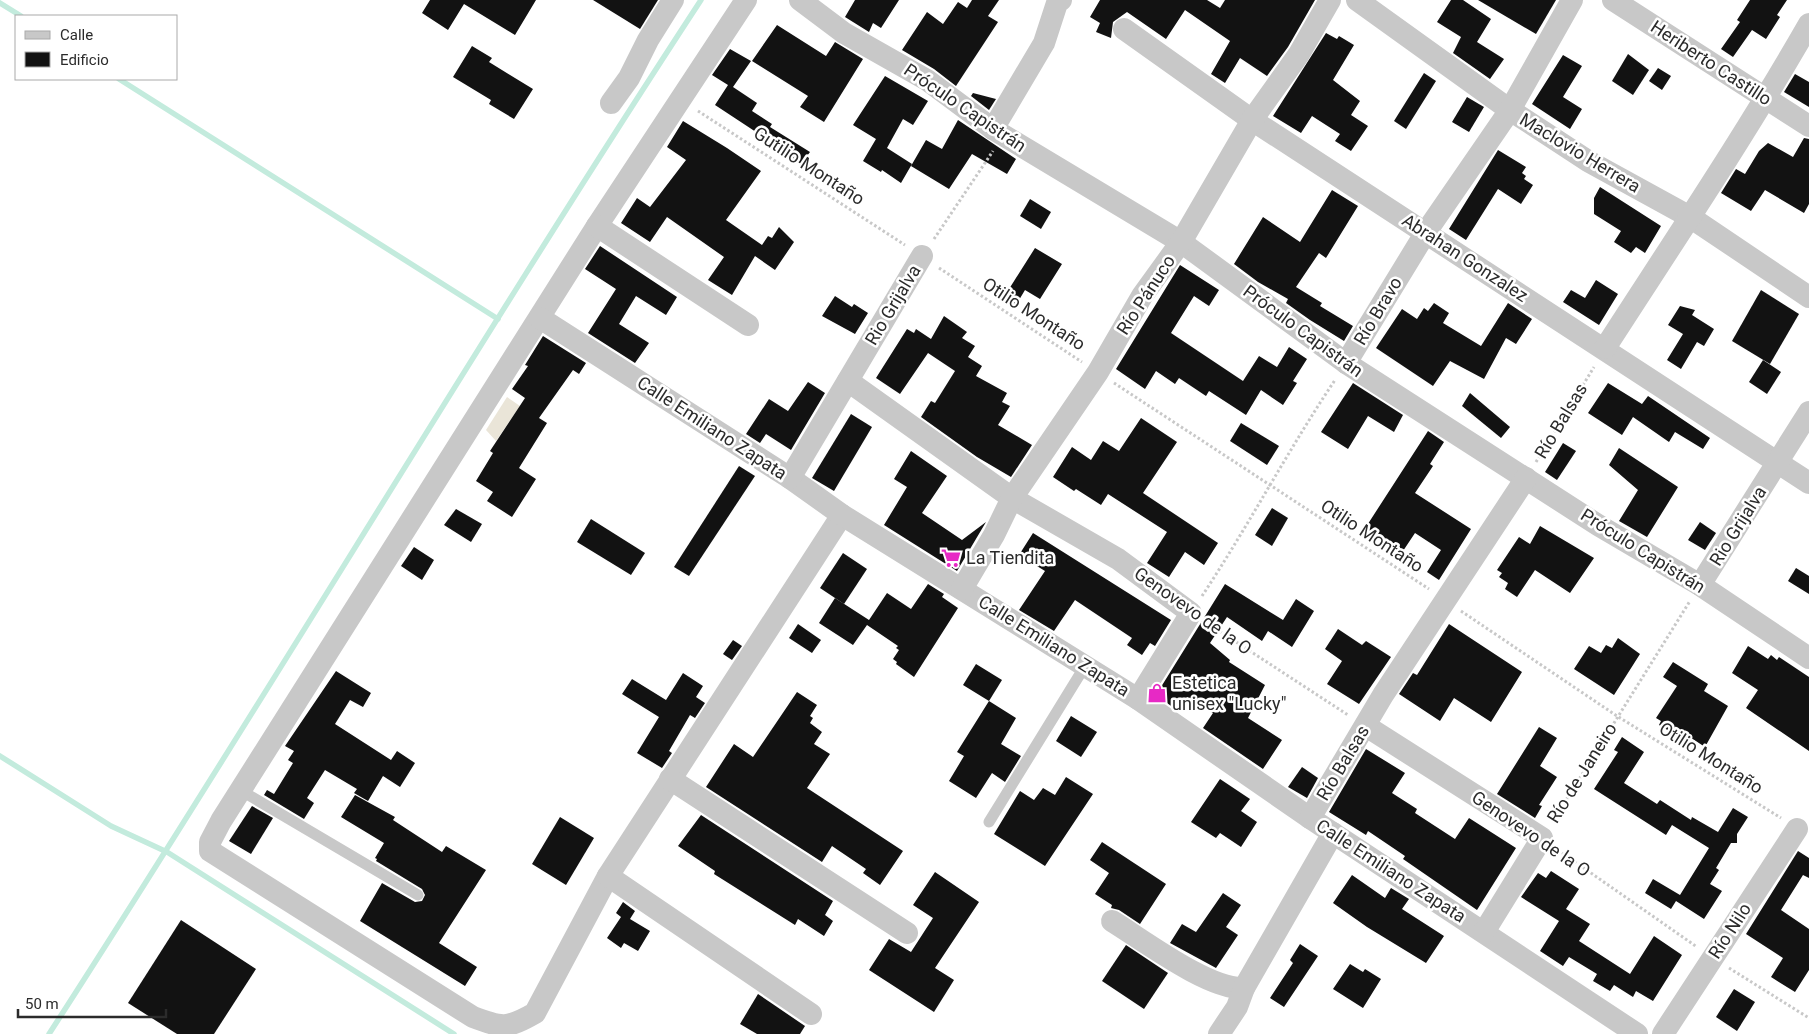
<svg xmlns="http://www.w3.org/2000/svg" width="1809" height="1034" font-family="Roboto,sans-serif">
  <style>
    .green { fill: #eae5d8 }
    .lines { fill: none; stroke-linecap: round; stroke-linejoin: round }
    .stream { stroke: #c3ebdd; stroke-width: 5.5 }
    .building { fill: #121212 }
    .path { stroke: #c8c8c8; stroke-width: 3; stroke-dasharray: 2.5 2.5; stroke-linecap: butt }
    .lane { stroke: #c8c8c8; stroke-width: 11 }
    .street { stroke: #c8c8c8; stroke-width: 22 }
    .labels { text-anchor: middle; stroke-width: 5; stroke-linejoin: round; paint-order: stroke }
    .street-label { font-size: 18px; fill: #2b2b2b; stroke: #fff }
    .poi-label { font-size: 18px; fill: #2b2b2b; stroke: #fff; text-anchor: start }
  </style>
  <rect width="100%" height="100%" fill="#fff"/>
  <polygon class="green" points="507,397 520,406 496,441 486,430"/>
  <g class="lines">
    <g class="stream">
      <polyline points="0,3 21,16"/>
      <polyline points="119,79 498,319"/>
      <polyline points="0,756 111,826 167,852 454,1034"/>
      <path d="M49 1034C270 692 478 341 701 0"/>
    </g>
  </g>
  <g class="building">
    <polygon points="430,0 536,0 515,35 464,4 448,30 422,13"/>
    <polygon points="593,0 658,0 640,29"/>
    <polygon points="855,0 899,0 881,28 873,23 869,32 845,17"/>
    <polygon points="972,0 999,0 988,16 998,22 956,86 934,69 902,50 927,12 943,24 958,2 967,8"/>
    <polygon points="1100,0 1207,0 1220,8 1225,0 1315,0 1288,47 1267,76 1240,58 1225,83 1211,74 1230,41 1185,10 1166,39 1127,12 1113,22 1111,38 1096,32 1100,23 1090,17"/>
    <polygon points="1451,0 1463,0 1491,19 1477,42 1504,59 1490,79 1453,53 1461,37 1437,22"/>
    <polygon points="1478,0 1556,0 1536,34"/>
    <polygon points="1750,0 1787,0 1777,15 1780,17 1766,39 1752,30 1733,57 1721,49 1740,22 1737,20"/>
    <polygon points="777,25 826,56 835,42 863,59 824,122 800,107 808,96 752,61"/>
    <polygon points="1326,33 1337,39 1339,36 1354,45 1333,80 1360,101 1351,115 1368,126 1351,151 1335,141 1340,134 1312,116 1301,133 1273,116"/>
    <polygon points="472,46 492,58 489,62 533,89 514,119 489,104 491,100 453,77"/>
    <polygon points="730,49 751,61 733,87 757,103 752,111 772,124 770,127 810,152 801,164 755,133 756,132 715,105 728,85 712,75"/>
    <polygon points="1628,54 1649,70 1633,95 1612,81"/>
    <polygon points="1563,55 1582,66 1563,97 1582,109 1570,129 1532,104"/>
    <polygon points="1658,68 1671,76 1662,90 1649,81"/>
    <polygon points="1424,73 1436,81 1406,129 1394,121"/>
    <polygon points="1795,74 1809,82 1809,107 1784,92"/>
    <polygon points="885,76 928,101 913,125 903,119 887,148 912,164 901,183 882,170 881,172 863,161 876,139 853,125"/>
    <polygon points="973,93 996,99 989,110 971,96"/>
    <polygon points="1467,97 1484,107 1469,132 1452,122"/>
    <polygon points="958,120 1016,159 1007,174 972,154 949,189 911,166 926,140 942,149"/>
    <polygon points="683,121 727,148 761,171 726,220 762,245 768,236 772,238 779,227 794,242 775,270 755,256 732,295 708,280 724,257 667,217 650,242 621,223 637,198 650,207 686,160 667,147"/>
    <polygon points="1804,138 1809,139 1809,204 1804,213 1765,190 1751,211 1721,193 1736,169 1745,174 1759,151 1768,143 1793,157"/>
    <polygon points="1498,150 1526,167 1522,173 1526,176 1524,179 1533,185 1521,204 1498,189 1466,240 1449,229"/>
    <polygon points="1600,187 1661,226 1645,253 1636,247 1631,253 1614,242 1621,231 1594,214 1594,198"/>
    <polygon points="1332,190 1358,206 1326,258 1319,253 1296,287 1322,303 1320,306 1353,326 1344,341 1310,320 1286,303 1288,299 1258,282 1234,264 1263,217 1300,242"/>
    <polygon points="1030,199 1051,212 1041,229 1020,216"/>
    <polygon points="600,246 677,297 666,315 636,296 619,324 649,343 635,363 588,333 616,289 585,269"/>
    <polygon points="1035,248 1062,264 1040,299 1025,290 1016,305 1004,297"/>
    <polygon points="1180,265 1219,290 1209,306 1194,296 1171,333 1243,381 1259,356 1277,367 1289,347 1307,359 1293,381 1297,383 1283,405 1261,390 1246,415 1209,391 1206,396 1179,378 1175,384 1156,371 1145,389 1116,369"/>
    <polygon points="1596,280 1618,294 1599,325 1563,302 1571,290 1585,298"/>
    <polygon points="1761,290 1799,314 1770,364 1732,341"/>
    <polygon points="835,296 852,307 854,304 868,313 855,334 822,316"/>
    <polygon points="1434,303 1449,313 1443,323 1481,346 1508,303 1532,319 1516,344 1506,338 1484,379 1450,361 1433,386 1376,348 1402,309 1417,319 1424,308 1428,311"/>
    <polygon points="1680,306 1695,310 1692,315 1714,329 1704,346 1697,342 1681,369 1667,360 1683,334 1668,325"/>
    <polygon points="944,316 967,332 962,338 975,346 968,357 982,366 976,376 1007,393 1002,402 1010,406 998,425 1032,445 1011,477 977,457 921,417 931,401 935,403 955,371 928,353 900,394 876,378 907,329 914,333 916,329 931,339"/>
    <polygon points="543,336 586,363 579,374 573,370 539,418 547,423 519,468 536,479 512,517 487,501 493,492 476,481 493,453 490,451 525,398 512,389 528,366 525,365"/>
    <polygon points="1763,360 1781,372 1767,394 1749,382"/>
    <polygon points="808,382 825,393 791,450 766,434 760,443 746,434 769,399 788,411"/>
    <polygon points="1353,383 1403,415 1394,432 1368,416 1348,449 1321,432"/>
    <polygon points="1608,383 1642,404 1648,396 1710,438 1703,449 1675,432 1669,442 1633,417 1622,435 1588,413"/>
    <polygon points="1470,393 1510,427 1501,438 1462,406"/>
    <polygon points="851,414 872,427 834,491 812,478"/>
    <polygon points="1141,418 1177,442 1143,493 1218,543 1204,565 1185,552 1169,577 1147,563 1167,532 1108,494 1101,505 1076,489 1074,491 1053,477 1072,447 1091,460 1103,441 1119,451"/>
    <polygon points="1241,423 1279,446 1267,465 1230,441"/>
    <polygon points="1428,431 1444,442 1430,464 1433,466 1415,493 1471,529 1439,580 1427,572 1441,550 1415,533 1401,554 1364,530"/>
    <polygon points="1563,443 1576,451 1557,480 1545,472"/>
    <polygon points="1619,448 1678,487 1647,537 1619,521 1638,490 1609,465"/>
    <polygon points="911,451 947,476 922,513 962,540 986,522 957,571 884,525 907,487 894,479"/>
    <polygon points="739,466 755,476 689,576 674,567"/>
    <polygon points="1272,508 1288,518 1272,546 1255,535"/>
    <polygon points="456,509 482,524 471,542 444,525"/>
    <polygon points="591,519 645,553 631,575 577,542"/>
    <polygon points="1700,522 1716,533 1705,550 1688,540"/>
    <polygon points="1540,526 1594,558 1570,593 1535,570 1517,597 1505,589 1508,583 1499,577 1502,573 1497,570 1519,537 1530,544"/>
    <polygon points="1033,533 1171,620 1155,646 1150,643 1142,655 1127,645 1132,638 1075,600 1054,631 1019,610 1045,571 1019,555"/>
    <polygon points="414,547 434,560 422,580 401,566"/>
    <polygon points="843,553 867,569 844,604 820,588"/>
    <polygon points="1796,568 1809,576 1809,594 1788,581"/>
    <polygon points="928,584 944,594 942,597 958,608 914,677 896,664 897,662 893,659 899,650 896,648 898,646 867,625 853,645 819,623 835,598 869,620 887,593 911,609"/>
    <polygon points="1225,584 1283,620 1296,599 1314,611 1292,647 1268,631 1262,641 1227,617 1210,643 1230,660 1229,662 1265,685 1248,718 1282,740 1263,769 1203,728 1213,713 1187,697 1178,711 1156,695"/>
    <polygon points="798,624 821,640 812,653 789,638"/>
    <polygon points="1449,624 1522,672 1491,722 1454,698 1440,721 1399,694 1413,673 1417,675"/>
    <polygon points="1338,629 1362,645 1366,641 1391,657 1359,704 1327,684 1342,661 1325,649"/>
    <polygon points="1618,638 1640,654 1614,695 1574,669 1589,646 1601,653 1606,645 1612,648"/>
    <polygon points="733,640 742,646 732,660 723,654"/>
    <polygon points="1748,646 1768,659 1771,655 1777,660 1779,657 1809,677 1809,751 1746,708 1758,690 1732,673"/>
    <polygon points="1673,662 1708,684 1704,691 1728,706 1705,747 1679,730 1676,735 1659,725 1661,721 1656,718 1677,686 1663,677"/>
    <polygon points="976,664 1002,680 989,701 963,685"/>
    <polygon points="336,671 371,693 363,707 350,700 335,724 391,760 397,751 415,763 400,787 383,776 368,801 354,793 357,789 325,770 307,798 314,803 304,819 264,795 267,790 274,794 293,763 288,760 294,751 285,746"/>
    <polygon points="683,673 703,686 696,697 705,703 695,718 690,715 669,751 672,753 662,768 637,753 659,717 622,694 632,679 666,700"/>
    <polygon points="797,692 817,705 810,716 813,718 810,723 822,732 814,744 830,754 807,788 903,851 880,885 863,873 866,869 832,846 822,862 706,787 734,744 753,757"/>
    <polygon points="989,701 1016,718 1001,744 1021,756 1005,782 992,773 976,798 949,781 964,756 957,752"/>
    <polygon points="1071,716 1097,732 1081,757 1056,741"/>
    <polygon points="1539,727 1557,738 1540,766 1557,777 1539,805 1542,806 1535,818 1497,794"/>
    <polygon points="1622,737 1644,752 1624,783 1657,804 1660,800 1691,820 1692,817 1718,832 1733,808 1748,817 1737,834 1737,843 1731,843 1716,868 1719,870 1710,884 1722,891 1704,919 1676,901 1671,909 1645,893 1653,879 1680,895 1709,848 1672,825 1666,835 1594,789 1618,752 1614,750"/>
    <polygon points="1366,749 1405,773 1392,793 1417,809 1415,813 1455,839 1469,818 1516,848 1477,910 1403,859 1405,856 1368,831 1366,835 1329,812"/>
    <polygon points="1302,767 1318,778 1307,798 1288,787"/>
    <polygon points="1066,777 1093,794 1045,866 994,834 1020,791 1034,800 1043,788 1055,795"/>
    <polygon points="1220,779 1250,799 1241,811 1257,822 1241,847 1220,833 1216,838 1191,822"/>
    <polygon points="355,795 395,817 393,820 442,852 446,846 486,870 439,943 477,967 465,986 360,921 382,883 415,902 422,901 425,895 422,889 376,861 377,859 375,858 384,843 341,817"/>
    <polygon points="252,806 273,818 251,854 229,841"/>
    <polygon points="701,815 833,901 825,915 833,921 824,936 798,919 795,925 714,874 715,871 678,846"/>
    <polygon points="560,817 594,838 566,885 532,864"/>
    <polygon points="1102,842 1166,884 1140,924 1119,910 1111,908 1112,905 1095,894 1109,873 1090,860"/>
    <polygon points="1798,851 1809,858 1809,878 1803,875 1781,910 1809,929 1809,970 1795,992 1771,977 1783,958 1746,934"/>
    <polygon points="1551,871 1579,889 1566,909 1590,924 1579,941 1630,974 1654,936 1682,955 1653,1001 1636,991 1633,997 1614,985 1610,991 1593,981 1597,974 1569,957 1563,966 1540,951 1559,921 1521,897 1538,873 1546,878"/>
    <polygon points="935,872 979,902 935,968 954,980 934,1012 869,970 889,939 911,952 933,918 913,905"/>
    <polygon points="1352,875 1385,898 1391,888 1409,899 1402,909 1444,936 1426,963 1367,927 1333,903"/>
    <polygon points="1223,893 1241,905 1226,927 1238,935 1216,968 1170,943 1182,924 1196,932"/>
    <polygon points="623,902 635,911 630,919 650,931 638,951 624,943 621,948 607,938 621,917 616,913"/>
    <polygon points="181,920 256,969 214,1034 177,1034 128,1003"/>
    <polygon points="1300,944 1318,956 1284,1007 1270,998 1293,963 1290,960"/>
    <polygon points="1126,945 1168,973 1144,1009 1102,981"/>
    <polygon points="1350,964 1363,972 1365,969 1381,979 1363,1008 1333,989"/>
    <polygon points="1734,989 1755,1002 1737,1031 1716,1017"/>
    <polygon points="758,994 805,1026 800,1034 757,1034 740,1024"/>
  </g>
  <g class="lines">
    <g class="path">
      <polyline points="698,111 905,245"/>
      <polyline points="934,239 993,151"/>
      <polyline points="939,268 1082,362"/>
      <polyline points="1114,383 1429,589"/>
      <polyline points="1536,462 1594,367"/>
      <path d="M1202 596C1249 525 1288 450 1335 380"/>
      <polyline points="1461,611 1617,716 1781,818"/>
      <polyline points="1207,623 1348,715"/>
      <polyline points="1553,821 1690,601"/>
      <polyline points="1558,850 1697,947"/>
      <polyline points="1729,968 1809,1018"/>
    </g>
    <g class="lane">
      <polyline points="240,790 418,895"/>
      <polyline points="989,822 1085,666"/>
    </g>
    <g class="street">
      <path d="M746 0 597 226 221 821 210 842V851L473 1017C502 1028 507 1029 535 1013L608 876 842 515"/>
      <polyline points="800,0 844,33 927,80 993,129 1181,242 1346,363 1598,525 1700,585 1809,658"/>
      <polyline points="1357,0 1510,110 1588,161 1690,217 1809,297"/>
      <polyline points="1613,0 1809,126"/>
      <polyline points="1124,29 1252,120 1809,483"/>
      <polyline points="611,103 629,78 648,40 673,0"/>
      <polyline points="993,129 1044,43 1057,3 1061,0"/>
      <polyline points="597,226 748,325"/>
      <polyline points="540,318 790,478 842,515 1138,699 1310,818 1637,1034"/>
      <path d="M1605 348C1674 241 1746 134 1809 24"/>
      <polyline points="1346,363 1426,232 1510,110 1572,0"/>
      <polyline points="848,381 1012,498 1118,559 1191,613 1138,699"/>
      <polyline points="790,478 922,256"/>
      <polyline points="1700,585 1809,412"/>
      <polyline points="962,589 994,535 1012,498 1098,372 1142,296 1181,242 1252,120 1299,54 1330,0"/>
      <polyline points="1366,726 1542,838 1484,932"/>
      <polyline points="670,779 907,933"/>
      <polyline points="1310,818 1383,695 1526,478"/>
      <polyline points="608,876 811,1014"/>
      <path d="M1112 921C1143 940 1209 990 1244 988"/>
      <polyline points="1219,1034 1237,1007 1244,988 1333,833"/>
      <polyline points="1663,1034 1797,829"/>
    </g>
  </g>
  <defs>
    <symbol id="supermarket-bare" viewBox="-9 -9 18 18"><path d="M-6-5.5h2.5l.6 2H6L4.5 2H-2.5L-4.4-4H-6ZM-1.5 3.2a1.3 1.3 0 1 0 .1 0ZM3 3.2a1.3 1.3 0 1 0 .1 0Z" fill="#e729c5" stroke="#fff" stroke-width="2.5" paint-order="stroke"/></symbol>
    <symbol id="shop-bare" viewBox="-9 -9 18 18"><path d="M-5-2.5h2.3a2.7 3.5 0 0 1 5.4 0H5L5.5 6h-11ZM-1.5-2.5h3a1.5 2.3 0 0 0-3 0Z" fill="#e729c5" stroke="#fff" stroke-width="2.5" paint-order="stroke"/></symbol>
  </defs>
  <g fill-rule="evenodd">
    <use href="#supermarket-bare" x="937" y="544" width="28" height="28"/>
    <use href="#shop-bare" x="1143" y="679" width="28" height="28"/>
  </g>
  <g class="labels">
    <g class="street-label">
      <text transform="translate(1711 63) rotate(33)" y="6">Heriberto Castillo</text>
      <text transform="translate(965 108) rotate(34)" y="6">Próculo Capistrán</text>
      <text transform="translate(1580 153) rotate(31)" y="6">Maclovio Herrera</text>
      <text transform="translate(809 166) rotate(33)" y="6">Gutilio Montaño</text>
      <text transform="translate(1465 258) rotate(33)" y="6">Abrahan Gonzalez</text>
      <text transform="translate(1146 295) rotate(-57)" y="6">Río Pánuco</text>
      <text transform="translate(893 305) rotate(-59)" y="6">Rio Grijalva</text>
      <text transform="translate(1378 311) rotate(-59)" y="6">Río Bravo</text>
      <text transform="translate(1034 314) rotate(33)" y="6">Otilio Montaño</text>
      <text transform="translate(1303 331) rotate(36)" y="6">Próculo Capistrán</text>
      <text transform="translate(1561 421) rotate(-59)" y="6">Río Balsas</text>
      <text transform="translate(712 428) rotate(33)" y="6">Calle Emiliano Zapata</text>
      <text transform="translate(1738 526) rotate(-58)" y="6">Rio Grijalva</text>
      <text transform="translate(1372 536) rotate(33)" y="6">Otilio Montaño</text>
      <text transform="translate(1643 551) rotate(32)" y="6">Próculo Capistrán</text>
      <text transform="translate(1193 611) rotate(35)" y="6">Genovevo de la O</text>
      <text transform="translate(1054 646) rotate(32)" y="6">Calle Emiliano Zapata</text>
      <text transform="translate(1711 758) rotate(32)" y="6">Otilio Montaño</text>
      <text transform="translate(1343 763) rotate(-59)" y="6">Río Balsas</text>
      <text transform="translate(1582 773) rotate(-58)" y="6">Río de Janeiro</text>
      <text transform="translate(1531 834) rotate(34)" y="6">Genovevo de la O</text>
      <text transform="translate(1391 871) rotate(33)" y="6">Calle Emiliano Zapata</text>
      <text transform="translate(1730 931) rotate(-57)" y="6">Río Nilo</text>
    </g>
    <g class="poi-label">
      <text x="966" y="564">La Tiendita</text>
      <text x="1172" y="689">Estetica<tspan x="1172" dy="21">unisex "Lucky"</tspan></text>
    </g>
  </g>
  <rect x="15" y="15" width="162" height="65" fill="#ffffff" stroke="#aaaaaa"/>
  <rect x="25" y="31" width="25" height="8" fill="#c8c8c8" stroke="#aaaaaa"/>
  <text x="60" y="40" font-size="15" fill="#2b2b2b">Calle</text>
  <rect x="25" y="52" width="25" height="15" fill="#121212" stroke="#aaaaaa"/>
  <text x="60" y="65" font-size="15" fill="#2b2b2b">Edificio</text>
  <path d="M18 1009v8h148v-8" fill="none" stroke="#2b2b2b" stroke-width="2.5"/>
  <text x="25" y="1009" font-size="15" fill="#2b2b2b" stroke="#ffffff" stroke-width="4" paint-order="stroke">50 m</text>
</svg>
